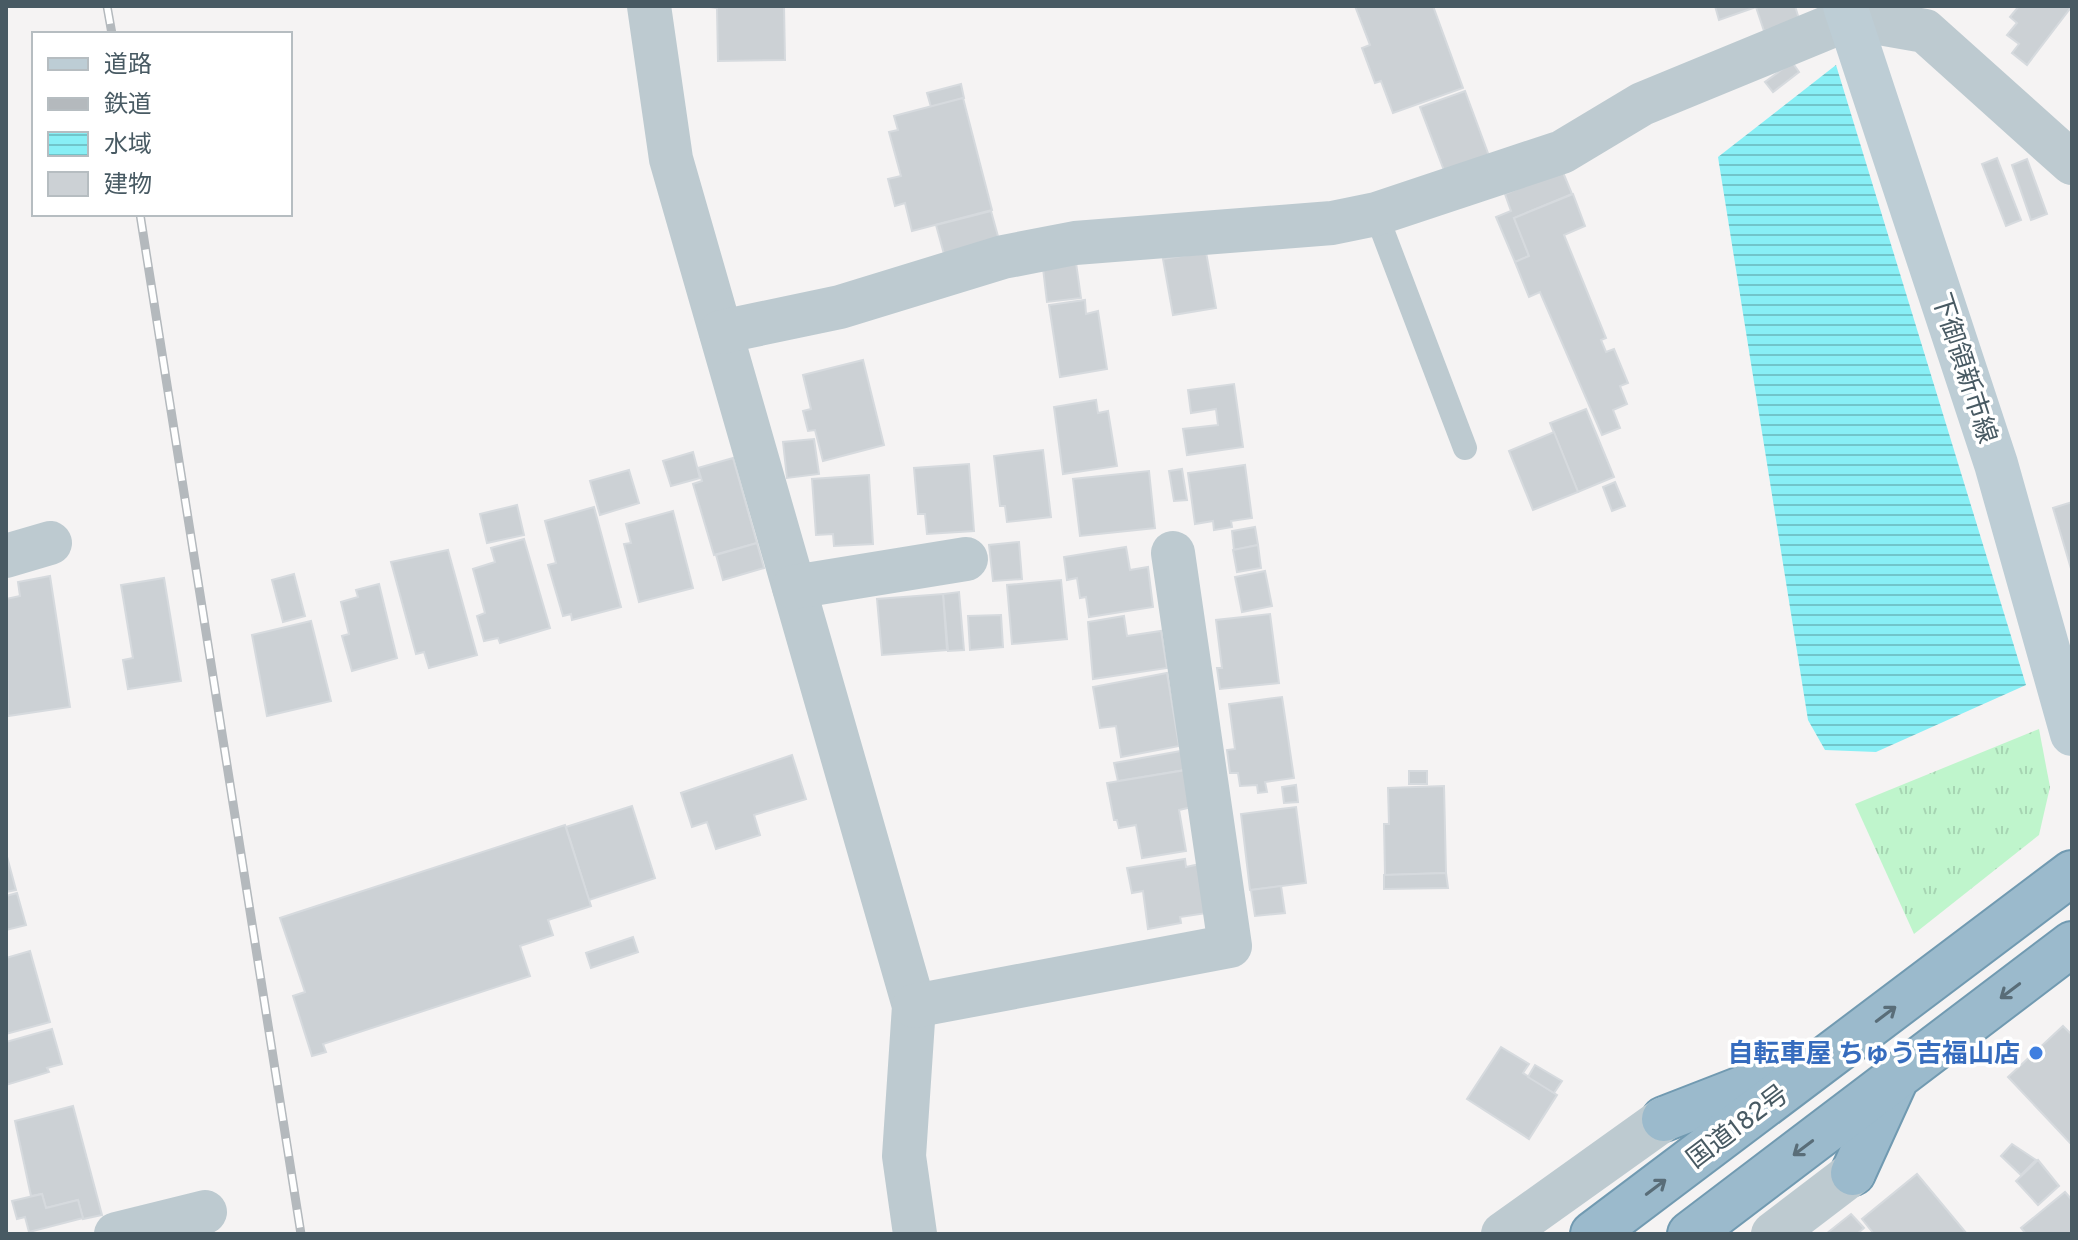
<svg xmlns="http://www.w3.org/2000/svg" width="2078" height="1240" font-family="Overpass,'Noto Sans JP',sans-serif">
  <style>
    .grass { fill: url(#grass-tufts) }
    .water { fill: url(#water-rules) }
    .building { fill: #ccd1d5; stroke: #d6dade; stroke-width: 2 }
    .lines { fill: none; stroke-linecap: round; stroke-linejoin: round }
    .trunk-casing { stroke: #719ab1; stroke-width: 48 }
    .service { stroke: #bdcad0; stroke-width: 24 }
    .minor { stroke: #bdcad0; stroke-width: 44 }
    .secondary { stroke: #bdcdd5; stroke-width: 44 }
    .trunk { stroke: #9bbacc; stroke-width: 44 }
    .rail-casing { stroke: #b4b9bd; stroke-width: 9 }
    .rail { stroke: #fff; stroke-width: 6; stroke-dasharray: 18; stroke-linecap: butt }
    .oneway { stroke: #596d78 }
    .shop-dot { fill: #3f7fe0; stroke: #fff; stroke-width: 3 }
    .labels { text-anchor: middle; stroke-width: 7; stroke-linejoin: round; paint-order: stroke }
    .street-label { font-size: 26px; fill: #485a63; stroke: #fff }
    .shop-label { font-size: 26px; font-weight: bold; fill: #366cbe; stroke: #fff; text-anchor: end }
  </style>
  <defs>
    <pattern id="grass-tufts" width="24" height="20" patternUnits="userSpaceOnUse" patternTransform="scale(2)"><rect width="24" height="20" fill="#bff5cc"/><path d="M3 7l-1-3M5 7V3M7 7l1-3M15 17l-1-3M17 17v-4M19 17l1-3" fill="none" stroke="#a6d4b2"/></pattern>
    <pattern id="water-rules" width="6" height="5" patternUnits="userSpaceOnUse" patternTransform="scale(2)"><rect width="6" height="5" fill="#88eff5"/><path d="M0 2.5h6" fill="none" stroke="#71c5ca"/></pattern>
  </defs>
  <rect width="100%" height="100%" fill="#f5f3f3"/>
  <polygon class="grass" points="2039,729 2050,787 2039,835 1914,934 1855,804"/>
  <polygon class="water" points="1836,65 2026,685 1876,752 1825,750 1808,720 1718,157"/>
  <g class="building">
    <polygon points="702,6 784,6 785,60 718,61 717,8"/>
    <polygon points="1355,6 1433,6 1463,88 1393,113 1381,81 1375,83 1362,48 1370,45"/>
    <polygon points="1715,6 1795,6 1799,19 1764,31 1756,7 1719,20"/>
    <polygon points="2019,6 2072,6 2027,65 2012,53 2019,44 2007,35 2017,23 2010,17"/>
    <polygon points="1792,62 1799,72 1773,92 1765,82"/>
    <polygon points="961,84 964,98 931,107 927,93"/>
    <polygon points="1465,91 1489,156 1445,173 1420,107"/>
    <polygon points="963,98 992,210 912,231 905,203 895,206 888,179 901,176 889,132 898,130 894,116"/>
    <polygon points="1997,158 2021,220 2006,226 1982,164"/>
    <polygon points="2027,159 2047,214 2031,220 2012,165"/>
    <polygon points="1562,170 1572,194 1514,218 1529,256 1515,262 1496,217 1511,211 1505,194"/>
    <polygon points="1573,194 1585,226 1564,235 1606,338 1601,340 1606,352 1614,349 1628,383 1620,386 1627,404 1613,410 1620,428 1602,435 1540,292 1529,297 1515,262 1529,256 1514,218"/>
    <polygon points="991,211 999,240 944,254 936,225"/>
    <polygon points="1206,252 1216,308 1173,315 1163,259"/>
    <polygon points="1076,263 1081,298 1047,302 1043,268"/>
    <polygon points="1085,300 1086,314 1098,311 1107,369 1060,377 1049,305"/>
    <polygon points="863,360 884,445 823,461 815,430 808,431 803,411 811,409 803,375"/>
    <polygon points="1234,384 1243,447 1187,455 1183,429 1218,425 1216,409 1191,413 1188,390"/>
    <polygon points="1096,400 1098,413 1108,411 1117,466 1063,474 1054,407"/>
    <polygon points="1586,409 1614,477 1578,492 1550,423"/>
    <polygon points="1554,432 1578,492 1533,510 1509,451"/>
    <polygon points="814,439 819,474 787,478 783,442"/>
    <polygon points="1043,450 1051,517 1007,522 1005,506 1000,506 994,456"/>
    <polygon points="693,452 700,478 671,486 663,461"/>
    <polygon points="733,458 757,543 714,555 693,484 702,481 698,468"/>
    <polygon points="969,464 974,531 927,534 925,514 918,514 914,468"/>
    <polygon points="1245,465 1252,518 1231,521 1232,527 1214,530 1213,521 1195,524 1188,473"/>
    <polygon points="1182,469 1187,500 1174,501 1169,471"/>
    <polygon points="629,470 639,503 600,515 590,481"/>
    <polygon points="1149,471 1155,528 1080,536 1073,479"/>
    <polygon points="869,475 873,544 834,546 833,534 816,535 812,479"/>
    <polygon points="1615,482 1625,506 1612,511 1603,487"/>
    <polygon points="2072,502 2072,572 2053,508"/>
    <polygon points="517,505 524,535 487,543 480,514"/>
    <polygon points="594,507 621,607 572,620 571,614 563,616 548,565 556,563 545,521"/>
    <polygon points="673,511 693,588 639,602 624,544 631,543 626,524"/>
    <polygon points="1255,527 1258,545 1234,550 1232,531"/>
    <polygon points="524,539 550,628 500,643 498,638 484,641 477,616 485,613 473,569 495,562 491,548"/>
    <polygon points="1019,542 1022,579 993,581 989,545"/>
    <polygon points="757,543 764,568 723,580 716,555"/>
    <polygon points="1258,545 1261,568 1237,572 1233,550"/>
    <polygon points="1126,547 1130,570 1148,567 1153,607 1089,617 1086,597 1080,598 1077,578 1067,580 1064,557"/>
    <polygon points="448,550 477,655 429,668 424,652 416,654 391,562"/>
    <polygon points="1265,571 1272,606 1242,612 1235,577"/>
    <polygon points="294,574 305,616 283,622 272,580"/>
    <polygon points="50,576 70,707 8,716 6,599 20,596 18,582"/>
    <polygon points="164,578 181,681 128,689 123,660 133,658 121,585"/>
    <polygon points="1061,580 1067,639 1012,644 1007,585"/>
    <polygon points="379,584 397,658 352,671 342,636 349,634 341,602 358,597 356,590"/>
    <polygon points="959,592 964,650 948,651 943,594"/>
    <polygon points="943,594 947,650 882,655 877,599"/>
    <polygon points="1270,614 1279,683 1220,689 1217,668 1222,668 1216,620"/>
    <polygon points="1001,615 1003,647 970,650 968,616"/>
    <polygon points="1124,616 1127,636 1161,631 1167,668 1093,679 1088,622"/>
    <polygon points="311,621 331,701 267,716 252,635"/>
    <polygon points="1167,673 1179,746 1121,757 1116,726 1100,728 1093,687"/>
    <polygon points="1282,697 1294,778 1265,782 1267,792 1258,793 1257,785 1240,786 1238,773 1230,773 1227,750 1235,749 1229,704"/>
    <polygon points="1181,751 1185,770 1118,781 1114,763"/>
    <polygon points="792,755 806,799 754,815 760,835 716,849 707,822 692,827 681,793"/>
    <polygon points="1186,770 1192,807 1179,810 1186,851 1142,858 1136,825 1119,828 1117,820 1114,820 1107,783"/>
    <rect x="1409" y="771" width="18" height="13"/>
    <polygon points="1296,785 1298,802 1284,803 1282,787"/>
    <polygon points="1444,786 1446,873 1385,875 1384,824 1389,824 1388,788"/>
    <polygon points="632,806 655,878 589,900 566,827"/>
    <polygon points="1296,807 1306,883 1250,890 1241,814"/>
    <polygon points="565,825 591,906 548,920 553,935 520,946 530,976 323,1044 326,1052 312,1056 293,996 305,992 280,918"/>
    <polygon points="6,853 16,890 6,892"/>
    <polygon points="1185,859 1186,867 1200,864 1207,913 1180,917 1181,923 1148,929 1143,891 1132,893 1127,868"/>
    <polygon points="1446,873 1448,888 1384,889 1384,875"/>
    <polygon points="1281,886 1285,913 1255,916 1251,890"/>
    <polygon points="17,893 26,925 6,930 6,896"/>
    <polygon points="633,937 638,952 591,968 586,953"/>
    <polygon points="30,951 50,1022 6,1034 6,958"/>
    <polygon points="2063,1026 2072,1035 2072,1145 2008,1077"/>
    <polygon points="52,1029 62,1064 47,1068 49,1072 6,1085 6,1042"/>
    <polygon points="1501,1047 1529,1064 1523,1073 1557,1095 1529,1139 1467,1099"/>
    <polygon points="1535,1065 1562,1081 1554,1093 1528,1077"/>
    <polygon points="73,1106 102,1215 83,1219 78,1200 46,1208 42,1194 31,1196 15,1121"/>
    <polygon points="2012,1144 2036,1160 2021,1175 2001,1156"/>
    <polygon points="2038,1160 2059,1186 2038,1205 2016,1181"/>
    <polygon points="1917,1174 1967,1234 1874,1234 1862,1219"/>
    <polygon points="2065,1192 2072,1200 2072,1234 2026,1234 2021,1228"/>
    <polygon points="42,1194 46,1208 78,1200 83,1218 29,1232 25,1217 17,1219 12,1201"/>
    <polygon points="1851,1214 1864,1228 1857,1234 1826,1234"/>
  </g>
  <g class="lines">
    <defs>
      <g id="trunk">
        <polyline points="1664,1119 1785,1072"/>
        <polyline points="1853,1173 1894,1083"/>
        <polyline points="1593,1234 2072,873"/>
        <polyline points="1690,1234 2072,944"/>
      </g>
    </defs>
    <use href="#trunk" class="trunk-casing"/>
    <polyline class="service" points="1376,214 1465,448"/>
    <g class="minor">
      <polyline points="649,6 671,159 914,1006 904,1156 915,1234"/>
      <polyline points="721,332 840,307 1003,257 1075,243 1332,223 1376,214 1562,152 1642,104 1851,18 1925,31 2072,163"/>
      <polyline points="6,556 50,543"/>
      <polyline points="794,587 966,559"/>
      <polyline points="914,1006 1230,946 1173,553"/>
      <polyline points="116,1234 205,1212"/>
      <polyline points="1503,1234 1664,1119"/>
      <polyline points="1773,1234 1853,1173"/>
    </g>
    <polyline class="secondary" points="1845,6 1996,464 2072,734"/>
    <use href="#trunk" class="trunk"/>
    <defs>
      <g id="rail">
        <polyline points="107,6 112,34"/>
        <polyline points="140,214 301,1234"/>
      </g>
    </defs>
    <use href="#rail" class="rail-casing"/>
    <use href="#rail" class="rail"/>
  </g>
  <defs><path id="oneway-shaft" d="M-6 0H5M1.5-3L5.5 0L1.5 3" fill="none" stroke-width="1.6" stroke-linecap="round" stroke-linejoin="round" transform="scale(2)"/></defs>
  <g class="oneway">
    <use href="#oneway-shaft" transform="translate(2010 991) rotate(143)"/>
    <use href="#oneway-shaft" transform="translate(1886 1014) rotate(-37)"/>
    <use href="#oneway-shaft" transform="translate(1803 1148) rotate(143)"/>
    <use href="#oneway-shaft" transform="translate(1656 1187) rotate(-37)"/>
  </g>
  <circle class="shop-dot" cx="2036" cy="1053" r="8"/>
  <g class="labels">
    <g class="street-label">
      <text transform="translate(1965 368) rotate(72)" y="9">下御領新市線</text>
      <text transform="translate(1737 1126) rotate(-37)" y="9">国道182号</text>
    </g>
    <g class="shop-label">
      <text x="2020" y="1062">自転車屋 ちゅう吉福山店</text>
    </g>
  </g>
  <rect width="2078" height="1240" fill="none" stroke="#485a63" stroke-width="16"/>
  <rect x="32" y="32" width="260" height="184" fill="#ffffff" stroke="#b6bdc1" stroke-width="2"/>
  <rect x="48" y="58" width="40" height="12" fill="#bdcdd5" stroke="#b6bdc1" stroke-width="2"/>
  <text x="104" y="72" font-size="24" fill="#485a63">道路</text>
  <rect x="48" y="98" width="40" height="12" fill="#b4b9bd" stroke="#b6bdc1" stroke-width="2"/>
  <text x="104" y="112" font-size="24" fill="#485a63">鉄道</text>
  <rect x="48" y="132" width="40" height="24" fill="url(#water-rules)" stroke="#b6bdc1" stroke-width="2"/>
  <text x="104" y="152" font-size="24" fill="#485a63">水域</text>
  <rect x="48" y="172" width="40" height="24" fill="#ccd1d5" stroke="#b6bdc1" stroke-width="2"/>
  <text x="104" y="192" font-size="24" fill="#485a63">建物</text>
</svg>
